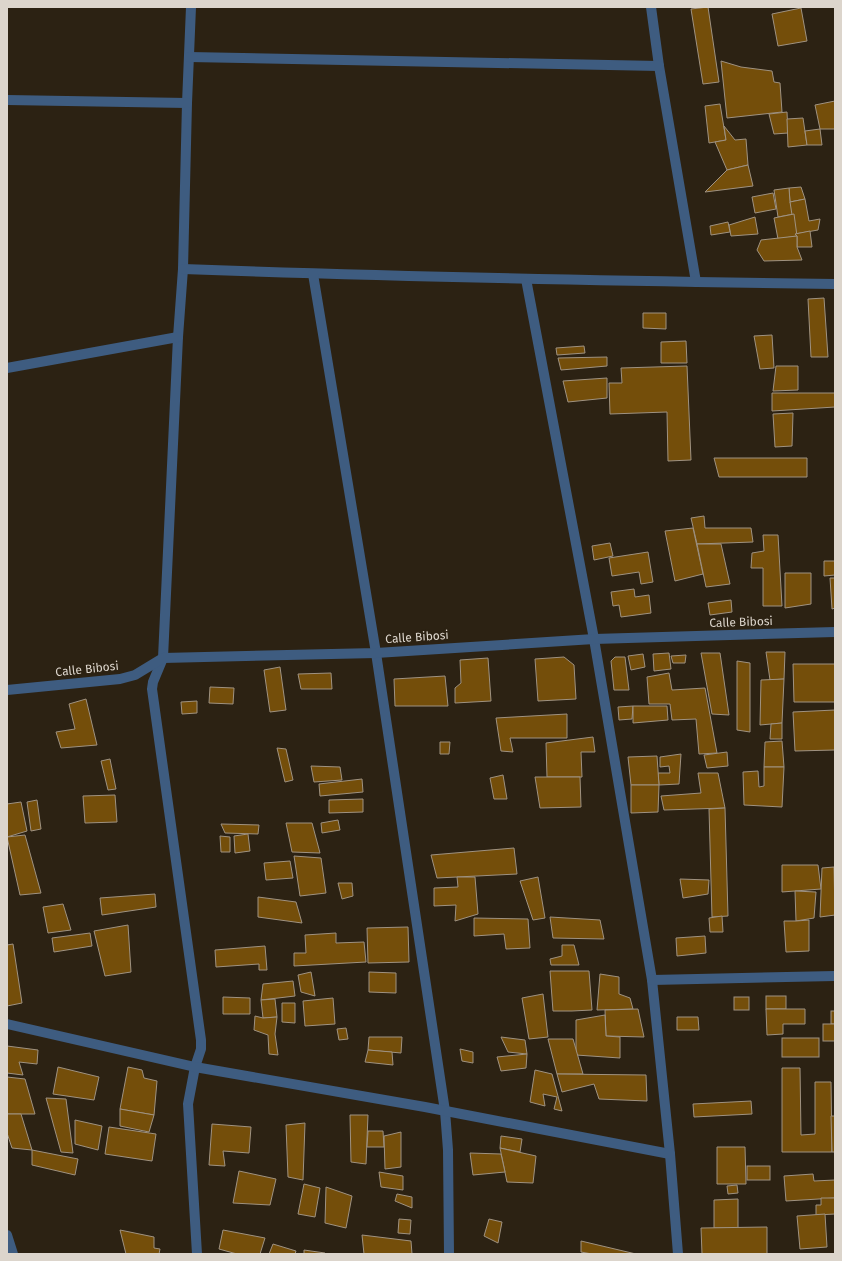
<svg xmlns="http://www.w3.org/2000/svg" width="842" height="1261" font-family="'Fira Sans',sans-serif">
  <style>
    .building { fill: #744e0a; stroke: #9f9281 }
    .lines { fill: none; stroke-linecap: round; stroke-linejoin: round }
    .minor { stroke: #3e5c80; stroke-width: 10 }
    .labels { text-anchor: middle; stroke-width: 4; stroke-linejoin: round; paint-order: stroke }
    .street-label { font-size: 12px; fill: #dcd5cc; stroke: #2c2213 }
  </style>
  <rect width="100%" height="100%" fill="#2c2213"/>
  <g class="building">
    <polygon points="708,7 719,82 703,84 691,9"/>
    <polygon points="801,8 807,41 778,46 772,14"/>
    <polygon points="721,61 741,67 772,71 774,82 780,83 782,112 727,118"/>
    <polygon points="835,101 835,129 820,129 815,105"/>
    <polygon points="720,104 726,140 709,143 705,106"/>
    <polygon points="787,112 788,133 774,134 769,114"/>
    <polygon points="803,118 807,145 788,147 787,119"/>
    <polygon points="724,126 735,140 746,139 748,165 727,170 715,142 726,140"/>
    <polygon points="820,129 822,145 807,145 805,131"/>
    <polygon points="748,165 753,186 705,192 727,170"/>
    <polygon points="801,187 805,199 790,202 789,188"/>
    <polygon points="789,188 790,202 794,214 778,217 774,190"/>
    <polygon points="773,193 776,209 755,213 752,197"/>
    <polygon points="805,199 809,221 820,219 818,230 795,234 790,202"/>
    <polygon points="794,214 797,236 778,239 774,218"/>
    <polygon points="755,217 758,234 731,236 729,225"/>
    <polygon points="728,222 730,232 711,235 710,226"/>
    <polygon points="810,231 812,247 797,247 797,236 795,234"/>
    <polygon points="797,236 797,247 802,260 764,261 757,250 761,240"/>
    <polygon points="824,298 828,357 811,357 808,299"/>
    <polygon points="643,313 666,313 666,329 643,328"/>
    <polygon points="772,335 774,368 760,369 754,336"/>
    <polygon points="686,341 687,363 661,363 661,342"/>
    <polygon points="584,346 585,353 557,355 556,348"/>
    <polygon points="607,357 607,366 561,370 558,358"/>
    <polygon points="687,366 691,460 668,461 667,412 610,414 609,383 622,383 621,368"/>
    <polygon points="776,366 798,366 798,390 773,391"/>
    <polygon points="607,378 607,398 568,402 563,381"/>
    <polygon points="772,393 835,393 835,407 772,411"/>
    <polygon points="793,413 792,446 775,447 773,414"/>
    <polygon points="714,458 807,458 807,477 719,477"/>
    <polygon points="704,516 705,528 751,528 753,542 697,544 691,518"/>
    <polygon points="693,528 703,574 675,581 665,531"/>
    <polygon points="763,535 778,535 782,606 763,606 763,568 751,568 752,553 764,551"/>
    <polygon points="610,543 613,556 594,560 592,546"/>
    <polygon points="697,544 721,544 730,584 706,587"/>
    <polygon points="648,552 653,582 641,584 639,572 612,576 609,558"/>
    <polygon points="824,561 835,561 835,575 824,576"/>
    <polygon points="785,573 811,573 811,604 785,608"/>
    <polygon points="830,578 835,578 835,608 832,609"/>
    <polygon points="634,589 635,597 649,595 651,613 621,617 619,605 613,606 611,592"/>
    <polygon points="731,600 732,612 710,615 708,603"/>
    <polygon points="766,652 785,652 784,679 770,680"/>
    <polygon points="669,653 671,669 654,671 653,654"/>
    <polygon points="701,653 720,653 729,715 712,714"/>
    <polygon points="643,654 645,667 631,670 628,656"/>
    <polygon points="686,655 685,663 673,663 671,656"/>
    <polygon points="564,657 574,665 576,699 538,701 535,659"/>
    <polygon points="615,657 625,657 629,690 614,690 611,661"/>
    <polygon points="488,658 491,701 455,703 455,688 461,683 460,660"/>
    <polygon points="737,661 750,663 750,732 737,730"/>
    <polygon points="793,664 835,664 835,702 794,702"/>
    <polygon points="280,667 286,710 270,712 264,670"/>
    <polygon points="331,673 332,689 301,689 298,674"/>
    <polygon points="669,673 672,690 705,688 717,753 699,754 696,719 672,720 670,704 649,704 647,677"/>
    <polygon points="445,676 448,706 395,706 394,679"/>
    <polygon points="784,679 782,723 760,725 761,680"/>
    <polygon points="210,687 234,688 233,704 209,703"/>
    <polygon points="86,699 97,745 61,748 56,732 75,729 69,704"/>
    <polygon points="197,701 197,713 182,714 181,702"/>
    <polygon points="633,706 632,719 619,720 618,707"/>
    <polygon points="633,706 667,706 668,720 633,723"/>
    <polygon points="835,710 835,750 795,751 793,712"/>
    <polygon points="567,714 567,738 510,738 513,752 501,751 496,718"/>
    <polygon points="782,723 782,739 770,739 771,724"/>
    <polygon points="593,737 595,752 581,752 582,777 547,777 546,743"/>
    <polygon points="782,741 784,767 764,767 765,742"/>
    <polygon points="440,742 450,742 449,754 440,754"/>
    <polygon points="277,748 286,749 293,780 285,782"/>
    <polygon points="727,752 728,766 707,768 704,755"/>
    <polygon points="681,754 679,784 659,785 658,773 670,773 669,766 660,767 660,757"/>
    <polygon points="657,756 659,785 631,785 628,757"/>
    <polygon points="110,759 116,789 108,790 101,761"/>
    <polygon points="311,766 340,767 342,780 314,782"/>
    <polygon points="764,767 784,767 782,807 744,805 743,772 758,771 759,787 764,786"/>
    <polygon points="698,773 718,773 725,808 664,810 661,796 701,793"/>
    <polygon points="503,775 507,799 494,799 490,778"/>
    <polygon points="535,777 580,777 581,807 540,808"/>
    <polygon points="362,779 363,792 320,796 319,784"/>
    <polygon points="631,785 659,785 658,812 631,813"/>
    <polygon points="115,795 117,822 85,823 83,796"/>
    <polygon points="363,799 363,812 329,813 329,800"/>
    <polygon points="37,800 41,829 31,831 27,802"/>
    <polygon points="21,802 27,831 7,837 7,804"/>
    <polygon points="725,808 728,916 712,917 709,809"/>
    <polygon points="338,820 340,830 322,833 321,823"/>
    <polygon points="286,823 312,823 320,853 292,852"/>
    <polygon points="221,824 259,825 258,834 225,833"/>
    <polygon points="248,834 250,851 235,853 234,836"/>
    <polygon points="25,835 41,893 20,895 7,837"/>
    <polygon points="220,836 230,837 230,852 221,852"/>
    <polygon points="514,848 517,874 437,878 431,855"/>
    <polygon points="294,856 321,858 326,893 300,896"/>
    <polygon points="290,861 293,878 266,880 264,863"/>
    <polygon points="782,865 818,865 821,889 782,892"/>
    <polygon points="834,867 835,915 820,917 822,868"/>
    <polygon points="457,877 475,877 478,914 455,921 456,905 434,906 434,888 458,887"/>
    <polygon points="538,877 545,918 533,920 520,881"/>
    <polygon points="680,879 709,880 708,894 683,898"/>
    <polygon points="338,883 352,883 353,896 342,899"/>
    <polygon points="795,891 816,892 814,918 796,921"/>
    <polygon points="155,894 156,907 102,915 100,898"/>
    <polygon points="258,897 296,902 302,923 258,917"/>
    <polygon points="63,904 71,930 48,933 43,907"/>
    <polygon points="722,916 723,932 710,932 709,918"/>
    <polygon points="550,917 600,920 604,939 553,938"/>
    <polygon points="474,918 528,919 530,948 506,949 504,934 474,936"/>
    <polygon points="809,920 809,951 786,952 784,921 796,921"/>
    <polygon points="128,925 131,972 105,976 94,931"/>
    <polygon points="408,927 409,962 368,963 367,928"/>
    <polygon points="90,933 92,946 54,952 52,938"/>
    <polygon points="336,933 336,943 364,942 366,962 294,966 294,953 306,953 305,935"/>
    <polygon points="705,936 706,953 677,956 676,938"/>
    <polygon points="13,944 22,1003 7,1006 7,945"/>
    <polygon points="562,945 574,945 579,965 551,965 550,959 562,956"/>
    <polygon points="265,946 267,970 259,970 259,964 216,967 215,950"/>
    <polygon points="550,971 589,971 592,1010 572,1011 553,1011"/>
    <polygon points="311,972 315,996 301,992 298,975"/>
    <polygon points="369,972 396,973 396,993 369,992"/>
    <polygon points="600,974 619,977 619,994 630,998 633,1009 597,1010"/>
    <polygon points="293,981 295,996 261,1000 263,984"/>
    <polygon points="543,994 548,1037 529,1039 522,998"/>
    <rect x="766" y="996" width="20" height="13"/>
    <polygon points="223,997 250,998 250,1014 223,1014"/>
    <rect x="734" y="997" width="15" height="13"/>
    <polygon points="333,998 335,1024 305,1026 303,1001"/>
    <polygon points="275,999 277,1017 263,1018 261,1000"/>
    <polygon points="282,1003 295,1003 295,1023 282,1022"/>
    <polygon points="638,1009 644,1037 606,1036 605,1010"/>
    <polygon points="766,1009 805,1009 805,1024 783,1024 783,1034 767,1035"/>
    <rect x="831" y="1011" width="4" height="13"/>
    <polygon points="605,1015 606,1036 620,1037 620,1058 576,1055 576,1020"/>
    <polygon points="255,1016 263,1018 277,1017 275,1034 278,1055 269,1054 268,1035 254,1030"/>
    <polygon points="677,1017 698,1017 699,1030 677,1030"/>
    <rect x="823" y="1024" width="12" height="17"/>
    <polygon points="346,1028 348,1039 339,1040 337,1029"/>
    <polygon points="369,1037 402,1037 401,1053 368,1050"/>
    <polygon points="501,1037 525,1040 527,1054 508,1052"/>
    <rect x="782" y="1038" width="37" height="19"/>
    <polygon points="548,1039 573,1039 583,1074 557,1074"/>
    <polygon points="7,1046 38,1050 37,1064 19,1062 23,1075 7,1073"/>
    <polygon points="460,1049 473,1052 473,1063 462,1061"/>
    <polygon points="368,1050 392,1052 393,1065 365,1062"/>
    <polygon points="527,1054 526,1068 501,1071 497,1057"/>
    <polygon points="58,1067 99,1077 94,1100 53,1094"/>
    <polygon points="128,1067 142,1070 144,1078 157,1081 154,1115 120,1109"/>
    <polygon points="782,1068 800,1068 801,1135 815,1134 815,1082 831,1082 832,1152 782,1152"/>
    <polygon points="535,1070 552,1074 562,1111 554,1109 557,1097 543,1094 545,1106 530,1102"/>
    <polygon points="557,1074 646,1075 647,1101 599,1099 594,1084 562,1092"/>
    <polygon points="7,1077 25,1079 35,1114 7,1114"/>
    <polygon points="46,1098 66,1099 73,1153 61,1152"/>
    <polygon points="751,1101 752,1114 694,1117 693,1104"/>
    <polygon points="120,1109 154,1115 149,1132 120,1126"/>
    <polygon points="7,1114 21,1114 32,1150 12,1148 7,1133"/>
    <polygon points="350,1115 368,1115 366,1164 351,1162"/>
    <polygon points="831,1116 835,1116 835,1152 832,1152"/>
    <polygon points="75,1120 102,1126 98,1150 75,1144"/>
    <polygon points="305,1123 303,1180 288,1177 286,1125"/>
    <polygon points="212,1124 251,1127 249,1153 223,1151 225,1166 209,1165"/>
    <polygon points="109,1127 156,1134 152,1161 105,1154"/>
    <polygon points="368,1131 383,1131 384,1147 367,1147"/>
    <polygon points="401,1132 401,1167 385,1169 384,1136"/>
    <polygon points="501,1136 522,1139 520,1152 500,1148"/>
    <polygon points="717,1147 745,1147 746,1184 717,1184"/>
    <polygon points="500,1148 536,1156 533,1183 507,1182"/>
    <polygon points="32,1150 78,1159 75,1175 32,1165"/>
    <polygon points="470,1153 501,1154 505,1172 473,1175"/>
    <rect x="747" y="1166" width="23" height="14"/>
    <polygon points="239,1171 276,1179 270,1205 233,1203"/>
    <polygon points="379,1172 403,1176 403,1190 381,1187"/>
    <polygon points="813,1174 814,1181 835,1180 835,1198 786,1201 784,1176"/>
    <polygon points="304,1184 320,1188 315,1217 298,1214"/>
    <polygon points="737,1185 738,1193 728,1194 727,1186"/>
    <polygon points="326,1187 352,1196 346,1228 325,1223"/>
    <polygon points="397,1194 412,1197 412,1208 395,1201"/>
    <polygon points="821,1198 835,1198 835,1214 816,1215 816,1205 821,1205"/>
    <polygon points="738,1199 738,1228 714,1228 714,1200"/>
    <polygon points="825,1214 827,1247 800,1249 797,1216"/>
    <polygon points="399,1219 411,1220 410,1234 398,1233"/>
    <polygon points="489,1219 502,1222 498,1243 484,1236"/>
    <polygon points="767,1227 767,1254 702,1254 701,1228"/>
    <polygon points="120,1230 154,1237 154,1248 160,1249 159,1254 126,1254"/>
    <polygon points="223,1230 265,1238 260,1254 237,1254 219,1249"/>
    <polygon points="362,1235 411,1241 412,1254 364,1254"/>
    <polygon points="581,1241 636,1254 592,1254 581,1252"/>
    <polygon points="273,1244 296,1251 295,1254 269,1254"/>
    <polygon points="304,1250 325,1253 325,1254 304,1254"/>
  </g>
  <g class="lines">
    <g class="minor">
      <polyline points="191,7 187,103 183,269 178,337 163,658 153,682 152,689 201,1040 201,1049 195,1067 188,1104 197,1254"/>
      <polyline points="651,7 659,66 696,282"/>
      <polyline points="189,57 659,66"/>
      <polyline points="7,100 187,103"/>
      <path d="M183 269C400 277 618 281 835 284"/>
      <polyline points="313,274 376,653 445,1111 448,1150 449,1254"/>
      <polyline points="526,279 594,639 652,980 670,1154 678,1254"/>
      <polyline points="7,368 178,337"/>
      <polyline points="7,690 120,679 135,675 163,658 376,653 594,639 835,632"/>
      <polyline points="652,980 835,976"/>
      <polyline points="7,1024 195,1067 425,1107 670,1154"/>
      <polyline points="7,1235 13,1254"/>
    </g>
  </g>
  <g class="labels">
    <g class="street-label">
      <text transform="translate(741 622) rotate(-2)" y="4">Calle Bibosi</text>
      <text transform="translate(417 637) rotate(-4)" y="4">Calle Bibosi</text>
      <text transform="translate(87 669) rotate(-6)" y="4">Calle Bibosi</text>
    </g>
  </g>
  <rect width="842" height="1261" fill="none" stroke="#dcd5cc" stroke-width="16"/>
</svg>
